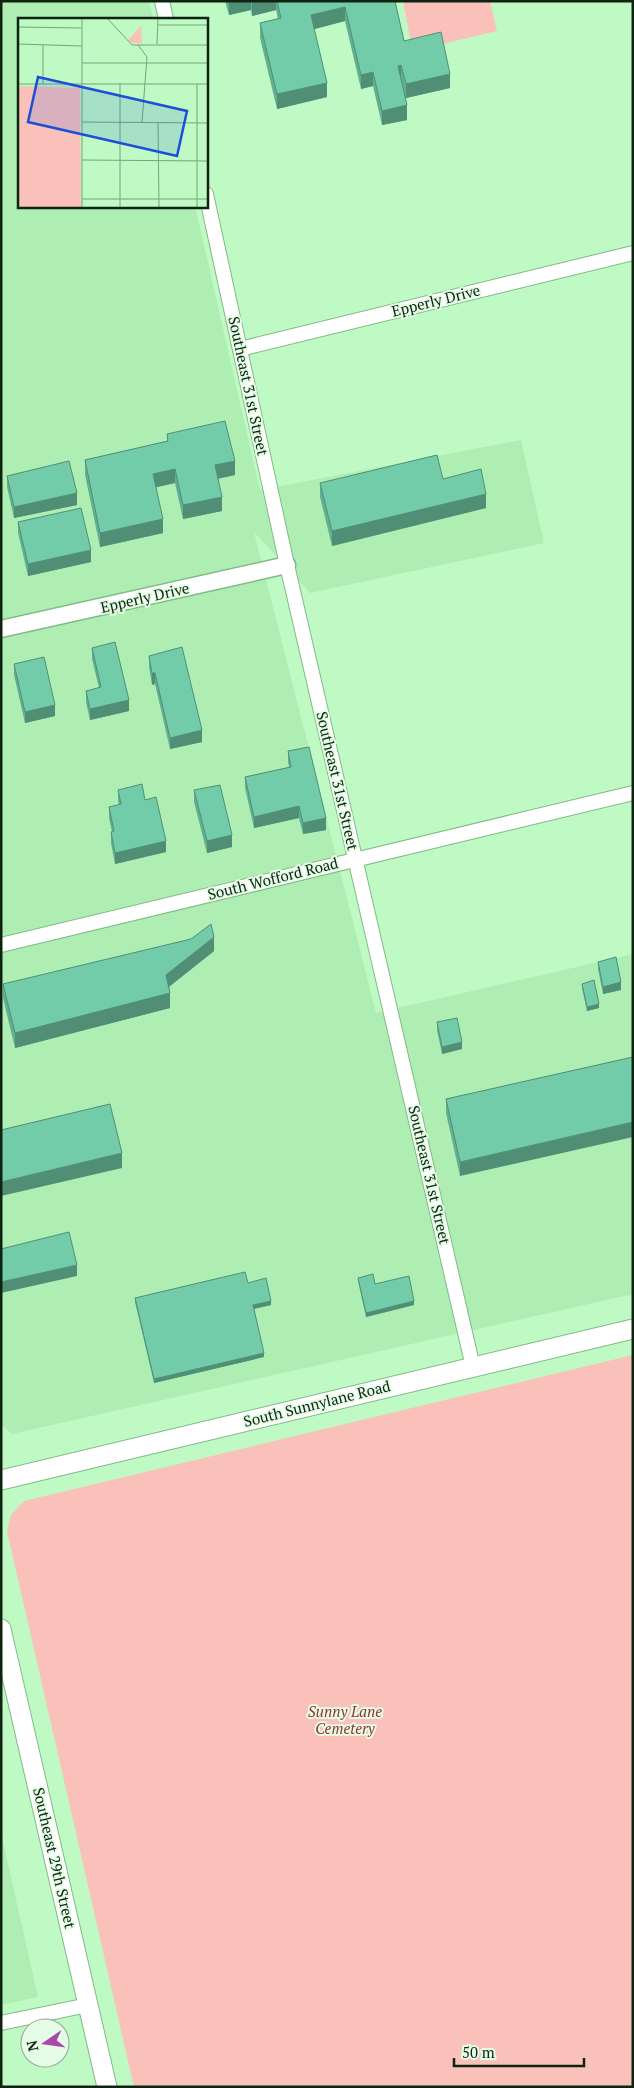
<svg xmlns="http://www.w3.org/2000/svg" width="634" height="2088" font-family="'PT Serif',serif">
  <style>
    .built { fill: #afeeb3 }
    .green { fill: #fac1ba }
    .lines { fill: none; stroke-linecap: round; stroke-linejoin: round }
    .minor-casing { stroke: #83b987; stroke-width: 16 }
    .tertiary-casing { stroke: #83b987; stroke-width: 19 }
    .secondary-casing { stroke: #83b987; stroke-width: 21 }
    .minor { stroke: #fff; stroke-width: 14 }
    .tertiary { stroke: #fff; stroke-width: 16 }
    .secondary { stroke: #fff; stroke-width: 19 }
    .wall { fill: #63af91 }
    .shaded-wall { fill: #508f76 }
    .building { fill: #73cca9; stroke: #508f76 }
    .labels { text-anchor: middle; stroke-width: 4; stroke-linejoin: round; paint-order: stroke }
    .street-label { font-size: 15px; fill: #0e2411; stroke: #e5fce6 }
    .park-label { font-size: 15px; font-style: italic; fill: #93332e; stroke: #e5fce6 }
    .inset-road { fill: none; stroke: #78a47c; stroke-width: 1 }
    .view { fill: #1d4ed8; fill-opacity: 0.15; stroke: #1d4ed8; stroke-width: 2.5 }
    .inset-edge { fill: none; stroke: #0e2411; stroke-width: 2.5 }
  </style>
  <rect width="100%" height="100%" fill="#bff9c3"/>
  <g class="built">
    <polygon points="1,1 149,1 153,19 19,19 19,206 195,206 260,490 521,440 544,543 310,593 254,532 376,1013 633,954 633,1294 12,1434 1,1425"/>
    <polygon points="1,1833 38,1997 1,2005"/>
  </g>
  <g class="green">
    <polygon points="403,1 490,1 497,31 442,44 411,43"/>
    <polygon points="633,1355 633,2087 134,2087 7,1531 11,1515 24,1501"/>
  </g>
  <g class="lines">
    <defs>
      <g id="minor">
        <polyline points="162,1 166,19"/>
        <polyline points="206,194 287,565 473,1367"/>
        <polyline points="240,349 633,253"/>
        <polyline points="1,945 633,793"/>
        <polyline points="1,2023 88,2005"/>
      </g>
      <polyline id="tertiary" points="1,629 287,565"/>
      <g id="secondary">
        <polyline points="1,1480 633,1329"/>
        <polyline points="1,1629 107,2087"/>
      </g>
    </defs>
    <use href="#minor" class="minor-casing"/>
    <use href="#tertiary" class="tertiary-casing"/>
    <use href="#secondary" class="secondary-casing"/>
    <use href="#minor" class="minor"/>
    <use href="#tertiary" class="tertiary"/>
    <use href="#secondary" class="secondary"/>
  </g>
  <g class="wall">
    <polygon points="225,1 395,1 404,41 450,88 406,98 407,120 382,125 373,86 361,89 345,21 314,29 327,97 277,109 260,38 260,23 278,19 276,10 252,16 251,10 229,15"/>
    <polygon points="167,434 235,475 218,479 222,511 183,519 175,483 156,487 163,533 100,547 85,475 85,460 167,441"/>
    <polygon points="7,476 77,505 14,518 7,487"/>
    <polygon points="443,479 486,508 332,546 320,497 320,483"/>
    <polygon points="18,522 91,562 28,576 18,533"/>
    <polygon points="92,648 129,711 90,720 86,702 86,691 99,688 92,659"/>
    <polygon points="149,656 202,742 170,749 155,684 152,685 149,667"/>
    <polygon points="14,664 55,716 25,723 14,675"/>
    <polygon points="288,751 326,830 303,834 299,818 254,828 245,788 245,777 289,767 288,762"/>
    <polygon points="118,790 145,800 166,852 115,864 111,843 111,832 112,832 109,818 109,807 119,805 118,801"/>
    <polygon points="194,790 232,847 207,853 194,802"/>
    <polygon points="214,951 169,987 170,1008 15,1048 3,998 3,984"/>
    <polygon points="598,962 621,990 603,994 598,969"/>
    <polygon points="582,984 599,1008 587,1011 582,988"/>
    <polygon points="437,1022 462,1049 442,1054 437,1030"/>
    <polygon points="633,1057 460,1176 446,1113 446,1099"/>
    <polygon points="358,1278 375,1284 414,1305 366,1317 358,1281"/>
    <polygon points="248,1283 271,1305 254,1309 264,1357 154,1383 135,1302 135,1298"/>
  </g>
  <g class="shaded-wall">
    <polygon points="229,1 251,1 251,10 229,15"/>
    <polygon points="254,1 276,1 276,10 252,16 252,2"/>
    <polygon points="345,7 345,21 311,30 311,15"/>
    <polygon points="401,65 401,80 398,66"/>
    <polygon points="373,72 373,86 361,89 361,75"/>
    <polygon points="450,74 450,88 406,98 406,84"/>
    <polygon points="327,83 327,97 277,109 277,94"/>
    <polygon points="407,105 407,120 382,125 382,111"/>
    <polygon points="235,461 235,475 215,479 215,465"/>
    <polygon points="175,469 175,483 153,488 153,474"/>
    <polygon points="77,493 77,505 14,518 14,507"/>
    <polygon points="486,494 486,508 332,546 332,531"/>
    <polygon points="222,497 222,511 183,519 183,505"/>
    <polygon points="163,519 163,533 100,547 100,533"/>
    <polygon points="91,550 91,562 28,576 28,564"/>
    <polygon points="152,673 155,673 155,684 152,685"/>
    <polygon points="129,700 129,711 90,720 90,709"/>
    <polygon points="55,705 55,716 25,723 25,712"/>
    <polygon points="202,730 202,742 170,749 170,738"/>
    <polygon points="299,806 299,818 254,828 254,817"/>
    <polygon points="326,818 326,830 303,834 303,823"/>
    <polygon points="232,835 232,847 207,853 207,841"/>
    <polygon points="166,841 166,852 115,864 115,853"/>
    <polygon points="214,937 214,951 166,989 166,975"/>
    <polygon points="621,982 621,990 603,994 603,987"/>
    <polygon points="170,993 170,1008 15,1048 15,1033"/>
    <polygon points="599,1004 599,1008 587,1011 587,1007"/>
    <polygon points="462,1042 462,1049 442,1054 442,1047"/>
    <polygon points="633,1122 633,1137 460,1176 460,1162"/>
    <polygon points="122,1153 122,1168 1,1196 1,1182"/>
    <polygon points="77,1265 77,1276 1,1293 1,1282"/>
    <polygon points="271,1301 271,1305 253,1309 253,1305"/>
    <polygon points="414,1301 414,1305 366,1317 366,1313"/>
    <polygon points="264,1353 264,1357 154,1383 154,1379"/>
  </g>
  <g class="building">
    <polygon points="277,1 395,1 404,41 441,32 450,74 406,84 401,65 398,66 407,105 382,111 373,72 361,75 345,7 311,15 327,83 277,94 260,23 281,18"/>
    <polygon points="225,421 235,461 215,465 222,497 183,505 175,469 153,474 163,519 100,533 85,460 168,441 167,434"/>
    <polygon points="437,455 443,479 481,469 486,494 332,531 320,483"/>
    <polygon points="69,461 77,493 14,507 7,476"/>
    <polygon points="81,508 91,550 28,564 18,522"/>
    <polygon points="115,642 129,700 90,709 86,691 101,687 92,648"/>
    <polygon points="182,647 202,730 170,738 155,673 152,673 149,656"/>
    <polygon points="44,657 55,705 25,712 14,664"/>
    <polygon points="309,747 326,818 303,823 299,806 254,817 245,777 291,767 288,751"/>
    <polygon points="142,784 145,800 156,797 166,841 115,853 111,832 114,831 109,807 121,804 118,790"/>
    <polygon points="220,785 232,835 207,841 194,790"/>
    <polygon points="211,924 214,937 166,975 170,993 15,1033 3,984 191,939"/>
    <polygon points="616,957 621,982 603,987 598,962"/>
    <polygon points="594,980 599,1004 587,1007 582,984"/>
    <polygon points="457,1018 462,1042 442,1047 437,1022"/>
    <polygon points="633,1057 633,1122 460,1162 446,1099"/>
    <polygon points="110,1104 122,1153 1,1182 1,1130"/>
    <polygon points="69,1232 77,1265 1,1282 1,1249"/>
    <polygon points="245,1272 248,1283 266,1278 271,1301 253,1305 264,1353 154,1379 135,1298"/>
    <polygon points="373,1274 375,1284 409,1276 414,1301 366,1313 358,1278"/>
  </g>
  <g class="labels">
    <g class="street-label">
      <text transform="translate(436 301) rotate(-14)" y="5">Epperly Drive</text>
      <text transform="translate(248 386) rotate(78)" y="5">Southeast 31st Street</text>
      <text transform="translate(145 598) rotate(-13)" y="5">Epperly Drive</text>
      <text transform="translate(337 781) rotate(77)" y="5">Southeast 31st Street</text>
      <text transform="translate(273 879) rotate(-14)" y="5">South Wofford Road</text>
      <text transform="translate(429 1175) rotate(77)" y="5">Southeast 31st Street</text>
      <text transform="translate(317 1404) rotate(-14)" y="5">South Sunnylane Road</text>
      <text transform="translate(54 1858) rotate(77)" y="5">Southeast 29th Street</text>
    </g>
    <g class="park-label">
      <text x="345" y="1717">Sunny Lane<tspan x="345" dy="17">Cemetery</tspan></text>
    </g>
  </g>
  <g transform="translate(18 18)">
    <rect width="190" height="190" fill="#bff9c3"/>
    <path d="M123 8 124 25H114L110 22ZM0 68 62 70 63 190H0Z" fill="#fac1ba"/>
    <path class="inset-road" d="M64 0V190M89 0 114 27H190M140 7H190M0 9 63 10M0 26 64 28M139 26 140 0M120 27 129 39 124 104M64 45H190M0 66H190M25 66V27M102 66V190M64 104 190 105M140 104 141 190M64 142 190 143M64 181H190M179 190V66"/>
    <path class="view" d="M20 59 169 93 159 138 10 104Z"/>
    <rect width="190" height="190" class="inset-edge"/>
  </g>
  <rect width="634" height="2088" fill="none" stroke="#0e2411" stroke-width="5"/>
  <g transform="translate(45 2043) rotate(257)"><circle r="24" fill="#e5fce6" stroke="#8fa691"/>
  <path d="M0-4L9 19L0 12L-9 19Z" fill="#aa47ad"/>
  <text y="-8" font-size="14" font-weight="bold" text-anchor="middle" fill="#0e2411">N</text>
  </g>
  <path d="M454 2058v8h130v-8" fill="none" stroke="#0e2411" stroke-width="2.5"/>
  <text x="462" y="2058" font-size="15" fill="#0e2411" stroke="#e5fce6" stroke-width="4" paint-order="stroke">50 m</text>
</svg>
